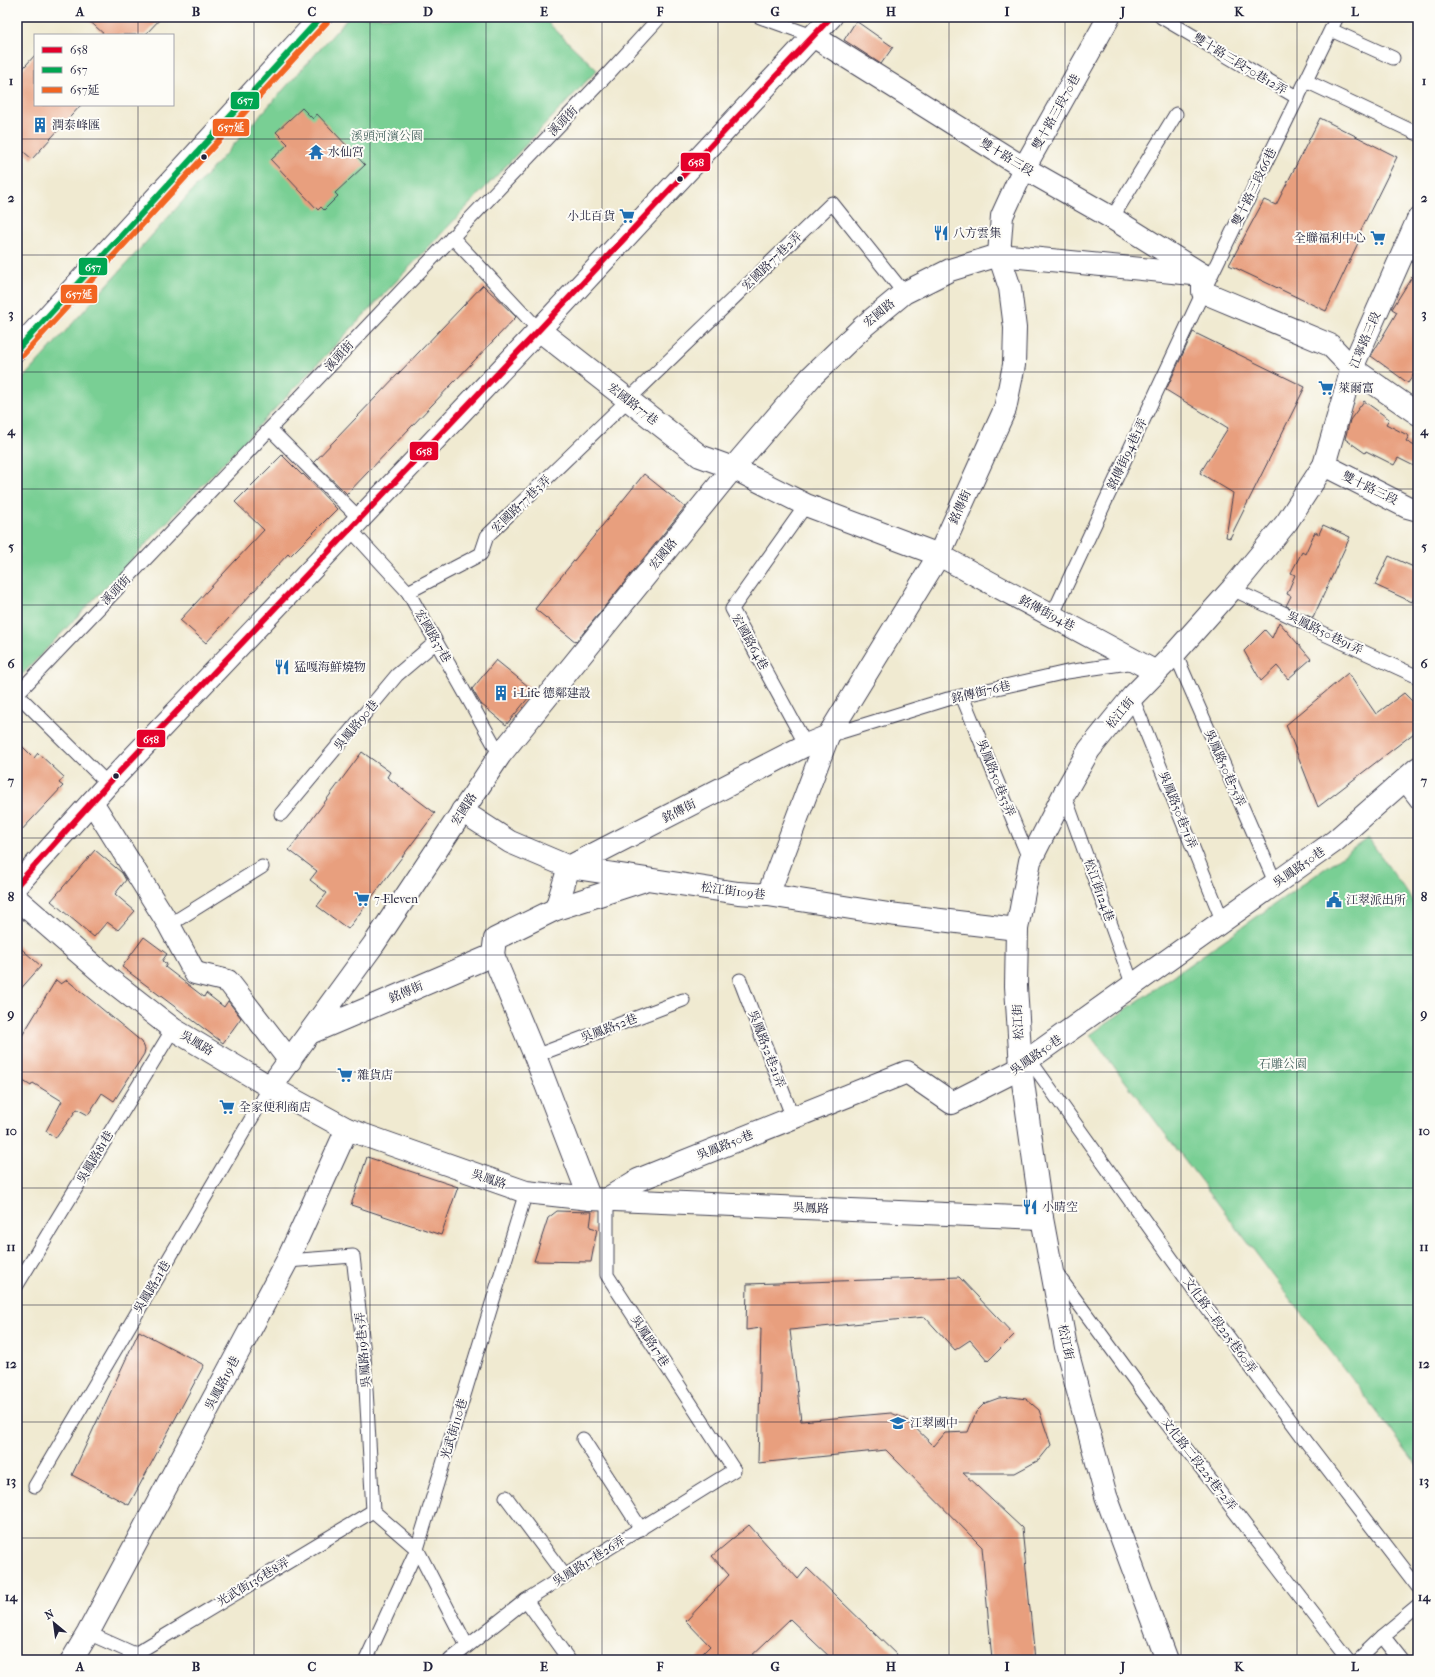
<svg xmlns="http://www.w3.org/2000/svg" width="1435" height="1677" font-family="'IM FELL French Canon','Noto Serif TC',serif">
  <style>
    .green { fill: #79cf94; stroke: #4e7868 }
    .building { fill: #e89f7e }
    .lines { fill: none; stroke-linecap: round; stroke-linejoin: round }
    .service-casing { stroke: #414052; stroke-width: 15 }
    .minor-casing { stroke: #414052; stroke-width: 24 }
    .tertiary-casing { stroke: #414052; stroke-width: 24 }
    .service { stroke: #fff; stroke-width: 13 }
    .minor { stroke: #fff; stroke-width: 22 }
    .tertiary { stroke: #fff; stroke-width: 22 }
    .bus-1-casing { stroke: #fdfcf7; stroke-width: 9 }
    .bus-2-casing { stroke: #fdfcf7; stroke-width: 9 }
    .bus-3-casing { stroke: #fdfcf7; stroke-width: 9 }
    .bus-1 { stroke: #e4002b; stroke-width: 6 }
    .bus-2 { stroke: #00a651; stroke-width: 6 }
    .bus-3 { stroke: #f26522; stroke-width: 6 }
    .grid { fill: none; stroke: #22223b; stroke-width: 1; stroke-opacity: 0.55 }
    .bus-dot { fill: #22223b; stroke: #fdfcf7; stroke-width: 1.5 }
    .labels { text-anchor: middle; stroke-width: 4; stroke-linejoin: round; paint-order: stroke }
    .street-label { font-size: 12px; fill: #22223b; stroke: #fdfcf7 }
    .poi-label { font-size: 12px; fill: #22223b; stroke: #fdfcf7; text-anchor: start }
    .park-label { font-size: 12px; fill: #405f5a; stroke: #fdfcf7 }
    .line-badge { stroke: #fdfcf7; stroke-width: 1.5 }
    .badge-label { font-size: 11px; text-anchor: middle; font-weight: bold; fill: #fff }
    .neatline { fill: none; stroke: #22223b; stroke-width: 1.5 }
    .grid-label { font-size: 13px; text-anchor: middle; font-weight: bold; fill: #22223b }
  </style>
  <rect width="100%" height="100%" fill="#fdfcf7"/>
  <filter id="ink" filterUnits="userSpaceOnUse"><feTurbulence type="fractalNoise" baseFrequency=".025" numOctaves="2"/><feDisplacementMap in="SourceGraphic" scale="8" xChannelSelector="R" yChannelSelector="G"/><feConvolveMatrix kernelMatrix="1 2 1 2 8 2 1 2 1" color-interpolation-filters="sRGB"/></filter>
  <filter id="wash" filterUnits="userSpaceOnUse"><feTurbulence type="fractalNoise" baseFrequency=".012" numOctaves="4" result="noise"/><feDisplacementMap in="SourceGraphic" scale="16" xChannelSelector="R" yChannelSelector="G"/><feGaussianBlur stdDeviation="0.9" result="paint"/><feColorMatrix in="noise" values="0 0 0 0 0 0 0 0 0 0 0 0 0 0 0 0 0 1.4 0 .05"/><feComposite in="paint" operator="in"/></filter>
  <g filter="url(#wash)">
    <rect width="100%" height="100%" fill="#f0ead1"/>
    <g class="green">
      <polygon points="349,17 542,17 597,70 17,680 17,385"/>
      <polygon points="1368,838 1418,908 1418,1466 1090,1035"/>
    </g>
    <g id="blocks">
      <g class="building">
        <polygon points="85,17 162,17 145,35 105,35"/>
        <polygon points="856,21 893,47 881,64 844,40"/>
        <polygon points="35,55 35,105 81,105 32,159 17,146 17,75"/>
        <polygon points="302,108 313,119 317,114 365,165 335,193 338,196 324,210 321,207 318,210 271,160 288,144 276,132"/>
        <polygon points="1320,118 1397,157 1355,242 1358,243 1326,311 1229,265 1264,200 1276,205"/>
        <polygon points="1418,267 1418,368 1408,383 1371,356 1397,312 1392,309"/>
        <polygon points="483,285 516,317 347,494 314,462"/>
        <polygon points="1193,332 1305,387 1230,538 1226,537 1233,493 1200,473 1228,428 1166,390"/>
        <polygon points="1364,401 1389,419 1386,424 1409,436 1406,441 1418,448 1418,468 1398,458 1394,465 1366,451 1365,453 1345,439 1350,420"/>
        <polygon points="282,455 302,475 303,474 337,509 290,556 288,554 206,643 180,620 264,530 235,502"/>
        <polygon points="644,474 685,507 576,642 535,609"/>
        <polygon points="1323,525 1350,537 1313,618 1286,606 1291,596 1287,594 1295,575 1291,573 1302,552 1305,554 1315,532 1319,534"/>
        <polygon points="1389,556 1418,569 1418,589 1412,602 1375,585"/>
        <polygon points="1279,622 1311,659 1288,679 1277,666 1261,681 1244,651 1265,630 1272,638"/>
        <polygon points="496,660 534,691 506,725 481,704 472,689"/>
        <polygon points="1348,673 1376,714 1404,693 1418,707 1418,730 1318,807 1286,725"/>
        <polygon points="17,741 34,758 38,753 64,777 59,783 63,786 17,835"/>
        <polygon points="362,752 390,772 387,777 435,813 348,929 317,906 327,893 310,880 317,871 289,850"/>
        <polygon points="95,850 122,873 126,880 115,894 135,911 118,930 107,922 94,937 51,901"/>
        <polygon points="144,937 167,954 162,961 167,964 165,967 204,997 206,993 224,1007 228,1001 241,1018 223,1043 122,967"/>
        <polygon points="17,945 41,966 17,993"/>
        <polygon points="56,980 61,984 67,980 142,1042 145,1049 144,1054 114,1101 102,1093 88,1115 77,1109 56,1138 46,1131 62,1101 33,1083 31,1086 17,1077 17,1044"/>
        <polygon points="367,1157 458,1187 441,1235 351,1205"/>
        <polygon points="557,1211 592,1212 590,1227 597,1229 591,1262 534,1261 548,1218"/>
        <polygon points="959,1277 1014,1335 988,1361 970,1340 955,1350 925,1317 790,1330 801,1421 891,1413 906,1419 934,1446 945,1433 968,1432 976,1412 985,1403 999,1398 1012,1397 1026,1399 1039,1410 1051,1445 1039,1460 1015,1473 963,1473 1022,1528 1035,1660 992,1660 982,1547 886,1450 758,1463 761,1328 746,1330 747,1284"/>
        <polygon points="139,1331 204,1365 129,1505 72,1475"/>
        <polygon points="749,1525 798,1579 807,1568 902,1660 833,1660 790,1619 747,1660 696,1660 710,1646 686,1621 729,1575 712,1556"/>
      </g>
    </g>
  </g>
  <g filter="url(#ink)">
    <use href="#blocks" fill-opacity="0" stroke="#414052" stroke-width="1"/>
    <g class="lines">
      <defs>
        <g id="service">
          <polyline points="760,17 813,36"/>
          <polyline points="1161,17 1298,98"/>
          <polyline points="1331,30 1393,58"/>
          <polyline points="1306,81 1418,134"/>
          <polyline points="1112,218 1176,114"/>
          <polyline points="452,237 539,330"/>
          <polyline points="270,429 360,519"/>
          <polyline points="806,505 732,609 806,745"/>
          <polyline points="350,529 408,592 500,755"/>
          <polyline points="1232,589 1309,625 1320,632 1416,676 1418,678"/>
          <polyline points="408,592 481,554 487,536 832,203 904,293"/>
          <polyline points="1052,616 1203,292 1337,17"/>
          <polyline points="1175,653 1275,882"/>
          <polyline points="17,694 607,75 660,17"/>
          <polyline points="17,694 108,784"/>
          <polyline points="962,696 1030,861"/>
          <polyline points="1132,697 1223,922"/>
          <polyline points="828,736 948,699 1067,672 1135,662"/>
          <polyline points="1402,782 1418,803"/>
          <polyline points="1064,794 1133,986"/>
          <polyline points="281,814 397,675 436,642"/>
          <polyline points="169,925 262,867"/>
          <polyline points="740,980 793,1118"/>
          <polyline points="535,1056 683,1000"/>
          <polyline points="1029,1059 1209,1311 1308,1444 1418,1587"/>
          <polyline points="287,1261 353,1256 364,1354 373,1511"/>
          <polyline points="1056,1273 1161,1416 1349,1660"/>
          <polyline points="17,1285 173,1029"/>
          <polyline points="583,1439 641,1529"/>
          <polyline points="35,1486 270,1087"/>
          <polyline points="506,1497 565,1576"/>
          <polyline points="373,1511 417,1549 467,1646"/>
          <polyline points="526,1600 569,1660"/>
          <polyline points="88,1633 135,1654 139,1660"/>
          <polyline points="1383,1636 1402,1660"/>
          <polyline points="135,1654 373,1511"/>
          <polyline points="366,1660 417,1549 526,1192"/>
          <polyline points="450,1660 526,1600 734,1470 607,1275 607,1199"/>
          <polyline points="1358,1660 1383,1636 1418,1607"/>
        </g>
        <g id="minor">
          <polyline points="813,36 831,17"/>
          <polyline points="539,330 700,456 733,468 806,505 939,555 1156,672"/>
          <polyline points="17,350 321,17"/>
          <polyline points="92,802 169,925 195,973 228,981 290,1061"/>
          <polyline points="462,811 510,842 569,867 738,893 768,895 889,914 1017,929"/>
          <polyline points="768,895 828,736 939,555 1005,409 1014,365 1015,328 1010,288 999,255 1002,216 1024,168 1109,17"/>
          <polyline points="17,899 109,979 173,1029 270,1087 347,1129 526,1192 590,1199 1042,1218"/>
          <polyline points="556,909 569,867 806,745 828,736"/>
          <polyline points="493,955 535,1056 590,1199"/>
          <polyline points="310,1033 493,955 495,939 556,909 642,881"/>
          <polyline points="270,1087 374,944 500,755 733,468 811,377 864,326 904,293 950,270 999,255 1203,275"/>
          <polyline points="607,1199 638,1180 907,1072 952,1103 1021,1068 1029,1059 1335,841 1418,768"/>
          <polyline points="72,1660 88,1633 287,1261 347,1129"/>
          <polyline points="1167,1660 1106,1496 1066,1347 1042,1218 1021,1068 1016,986 1017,929 1030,861 1064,794 1089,750 1132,697 1175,653 1232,589 1287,522 1324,465 1352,368 1418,219"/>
        </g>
        <g id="tertiary">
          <polyline points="1324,465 1407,507 1418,510"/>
          <polyline points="17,885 108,784 539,330 813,36 1024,168 1112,218 1203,275 1203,292 1330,345 1352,368 1418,414"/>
        </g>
      </defs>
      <use href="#service" class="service-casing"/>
      <use href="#minor" class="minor-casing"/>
      <use href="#tertiary" class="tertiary-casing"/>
      <use href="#service" class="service"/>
      <use href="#minor" class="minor"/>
      <use href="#tertiary" class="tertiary"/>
      <defs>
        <polyline id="bus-1" points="17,885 108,784 539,330 831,17"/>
        <polyline id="bus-2" points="17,350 321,17"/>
        <polyline id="bus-3" points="23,355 327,22"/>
      </defs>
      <use href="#bus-1" class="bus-1-casing"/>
      <use href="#bus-2" class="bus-2-casing"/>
      <use href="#bus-3" class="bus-3-casing"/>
      <use href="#bus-1" class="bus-1"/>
      <use href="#bus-2" class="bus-2"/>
      <use href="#bus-3" class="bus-3"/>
    </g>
  </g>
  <path class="grid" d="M138 17V35M254 17V1660M370 17V1660M486 17V1660M602 17V1660M718 17V1660M833 17V1660M949 17V1660M1065 17V1660M1181 17V1660M1297 17V1660M138 105V1660M17 139H1418M17 255H1418M17 372H1418M17 489H1418M17 605H1418M17 722H1418M17 838H1418M17 955H1418M17 1072H1418M17 1188H1418M17 1305H1418M17 1422H1418M17 1538H1418"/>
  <defs>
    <symbol id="building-bare" viewBox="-9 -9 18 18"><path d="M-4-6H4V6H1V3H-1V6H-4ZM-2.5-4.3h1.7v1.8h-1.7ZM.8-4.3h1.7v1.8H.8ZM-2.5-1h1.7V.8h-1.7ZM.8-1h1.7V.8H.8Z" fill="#1f6fb2" stroke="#fdfcf7" stroke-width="2.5" paint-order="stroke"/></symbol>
    <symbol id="temple-bare" viewBox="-9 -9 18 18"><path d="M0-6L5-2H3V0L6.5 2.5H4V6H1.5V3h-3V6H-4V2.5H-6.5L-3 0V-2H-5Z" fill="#1f6fb2" stroke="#fdfcf7" stroke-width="2.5" paint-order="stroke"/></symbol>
    <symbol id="supermarket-bare" viewBox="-9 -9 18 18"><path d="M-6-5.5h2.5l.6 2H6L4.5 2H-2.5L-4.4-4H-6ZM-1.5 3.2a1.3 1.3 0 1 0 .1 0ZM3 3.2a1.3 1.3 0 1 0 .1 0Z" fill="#1f6fb2" stroke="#fdfcf7" stroke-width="2.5" paint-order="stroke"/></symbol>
    <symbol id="restaurant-bare" viewBox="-9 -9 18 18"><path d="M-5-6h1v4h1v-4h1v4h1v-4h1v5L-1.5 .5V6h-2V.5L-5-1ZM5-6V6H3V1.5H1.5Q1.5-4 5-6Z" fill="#1f6fb2" stroke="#fdfcf7" stroke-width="2.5" paint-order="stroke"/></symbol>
    <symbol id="civic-bare" viewBox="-9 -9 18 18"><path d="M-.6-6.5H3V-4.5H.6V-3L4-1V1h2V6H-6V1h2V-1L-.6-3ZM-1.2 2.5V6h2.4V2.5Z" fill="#1f6fb2" stroke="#fdfcf7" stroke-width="2.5" paint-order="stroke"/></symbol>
    <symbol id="school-bare" viewBox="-9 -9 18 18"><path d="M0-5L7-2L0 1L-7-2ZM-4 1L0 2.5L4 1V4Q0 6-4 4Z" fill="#1f6fb2" stroke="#fdfcf7" stroke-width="2.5" paint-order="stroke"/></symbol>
  </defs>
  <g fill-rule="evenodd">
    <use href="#building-bare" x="29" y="114" width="22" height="22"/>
    <use href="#temple-bare" x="305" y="141" width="22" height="22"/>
    <use href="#supermarket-bare" x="616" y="205" width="22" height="22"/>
    <use href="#restaurant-bare" x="930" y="222" width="22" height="22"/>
    <use href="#supermarket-bare" x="1367" y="227" width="22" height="22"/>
    <use href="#supermarket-bare" x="1315" y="377" width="22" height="22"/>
    <use href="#restaurant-bare" x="271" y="656" width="22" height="22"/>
    <use href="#building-bare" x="490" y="682" width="22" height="22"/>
    <use href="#supermarket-bare" x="351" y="888" width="22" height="22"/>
    <use href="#civic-bare" x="1323" y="889" width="22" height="22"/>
    <use href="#supermarket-bare" x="334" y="1064" width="22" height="22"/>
    <use href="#supermarket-bare" x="216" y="1096" width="22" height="22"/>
    <use href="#restaurant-bare" x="1019" y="1196" width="22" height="22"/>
    <use href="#school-bare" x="887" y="1412" width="22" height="22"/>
  </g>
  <g class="bus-dot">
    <circle cx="204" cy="157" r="3.5"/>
    <circle cx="680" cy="179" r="3.5"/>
    <circle cx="116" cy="776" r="3.5"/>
  </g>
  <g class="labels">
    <g class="street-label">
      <text transform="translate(1240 64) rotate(31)" y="4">雙十路三段70巷12弄</text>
      <text transform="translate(1056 112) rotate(-61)" y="4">雙十路三段70巷</text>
      <text transform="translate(563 121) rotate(-46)" y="4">溪頭街</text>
      <text transform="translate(1007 157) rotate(31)" y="4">雙十路三段</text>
      <text transform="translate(1254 187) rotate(-64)" y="4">雙十路三段66巷</text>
      <text transform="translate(772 261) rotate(-44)" y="4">宏國路77巷2弄</text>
      <text transform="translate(879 313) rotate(-39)" y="4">宏國路</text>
      <text transform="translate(1365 340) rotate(-67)" y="4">江寧路三段</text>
      <text transform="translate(339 356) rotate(-47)" y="4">溪頭街</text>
      <text transform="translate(633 404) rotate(38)" y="4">宏國路77巷</text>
      <text transform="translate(1127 454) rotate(-65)" y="4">銘傳街94巷1弄</text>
      <text transform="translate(1370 488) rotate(26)" y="4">雙十路三段</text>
      <text transform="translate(521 504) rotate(-44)" y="4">宏國路77巷3弄</text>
      <text transform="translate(960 507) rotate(-66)" y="4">銘傳街</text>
      <text transform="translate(663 554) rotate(-51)" y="4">宏國路</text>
      <text transform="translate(116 590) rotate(-46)" y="4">溪頭街</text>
      <text transform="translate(1047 613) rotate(28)" y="4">銘傳街94巷</text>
      <text transform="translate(1325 633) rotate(26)" y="4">吳鳳路50巷91弄</text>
      <text transform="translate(433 636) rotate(60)" y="4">宏國路37巷</text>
      <text transform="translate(750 642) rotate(61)" y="4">宏國路64巷</text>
      <text transform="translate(981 692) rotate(-13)" y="4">銘傳街76巷</text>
      <text transform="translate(1120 713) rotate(-51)" y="4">松江街</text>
      <text transform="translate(356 725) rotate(-50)" y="4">吳鳳路90巷</text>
      <text transform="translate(1225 768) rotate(66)" y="4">吳鳳路50巷75弄</text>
      <text transform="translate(996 778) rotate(68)" y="4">吳鳳路50巷53弄</text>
      <text transform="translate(464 809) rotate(-57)" y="4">宏國路</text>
      <text transform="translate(1178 810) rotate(68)" y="4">吳鳳路50巷71弄</text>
      <text transform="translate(679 811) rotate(-27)" y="4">銘傳街</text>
      <text transform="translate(1299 867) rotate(-35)" y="4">吳鳳路50巷</text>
      <text transform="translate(1099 890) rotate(70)" y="4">松江街124巷</text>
      <text transform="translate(733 891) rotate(7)" y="4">松江街109巷</text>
      <text transform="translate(406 992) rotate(-23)" y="4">銘傳街</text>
      <text transform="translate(1018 1022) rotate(-93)" y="4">松江街</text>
      <text transform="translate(609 1028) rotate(-21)" y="4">吳鳳路52巷</text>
      <text transform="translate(197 1043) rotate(31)" y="4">吳鳳路</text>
      <text transform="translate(767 1049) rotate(69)" y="4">吳鳳路52巷21弄</text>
      <text transform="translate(1036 1055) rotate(-35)" y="4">吳鳳路50巷</text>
      <text transform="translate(725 1145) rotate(-22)" y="4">吳鳳路50巷</text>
      <text transform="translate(95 1157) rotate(-59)" y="4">吳鳳路81巷</text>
      <text transform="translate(489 1179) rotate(19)" y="4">吳鳳路</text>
      <text transform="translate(811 1208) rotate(2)" y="4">吳鳳路</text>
      <text transform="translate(152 1287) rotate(-59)" y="4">吳鳳路21巷</text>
      <text transform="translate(1220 1325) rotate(54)" y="4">文化路二段225巷60弄</text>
      <text transform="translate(650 1341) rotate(57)" y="4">吳鳳路17巷</text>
      <text transform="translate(1066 1342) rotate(78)" y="4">松江街</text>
      <text transform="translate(363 1350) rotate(-95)" y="4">吳鳳路19巷5弄</text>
      <text transform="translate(222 1383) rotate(-62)" y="4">吳鳳路19巷</text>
      <text transform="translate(454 1429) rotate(-73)" y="4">光武街110巷</text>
      <text transform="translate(1199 1464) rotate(52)" y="4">文化路二段225巷72弄</text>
      <text transform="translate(589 1561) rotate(-32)" y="4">吳鳳路17巷26弄</text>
      <text transform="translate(253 1582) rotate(-31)" y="4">光武街136巷8弄</text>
    </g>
    <g class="poi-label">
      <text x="52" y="129">潤泰峰匯</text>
      <text x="328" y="156">水仙宮</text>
      <text x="615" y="220" text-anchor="end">小北百貨</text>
      <text x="953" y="237">八方雲集</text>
      <text x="1366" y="242" text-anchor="end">全聯福利中心</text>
      <text x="1338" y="392">萊爾富</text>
      <text x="294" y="671">猛嘎海鮮燒物</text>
      <text x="513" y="697">i-Life 德鄰建設</text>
      <text x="374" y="903">7-Eleven</text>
      <text x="1346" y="904">江翠派出所</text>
      <text x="357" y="1079">雜貨店</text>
      <text x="239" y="1111">全家便利商店</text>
      <text x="1042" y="1211">小晴空</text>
      <text x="910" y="1427">江翠國中</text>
    </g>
    <g class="park-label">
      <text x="387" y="140">溪頭河濱公園</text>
      <text x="1283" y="1068">石雕公園</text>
    </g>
  </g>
  <g class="line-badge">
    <rect x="230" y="91" width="30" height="19" rx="4" fill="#00a651"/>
    <rect x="212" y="118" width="38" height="19" rx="4" fill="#f26522"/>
    <rect x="680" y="152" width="31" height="20" rx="4" fill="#e4002b"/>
    <rect x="78" y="257" width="30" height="19" rx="4" fill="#00a651"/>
    <rect x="60" y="284" width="38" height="20" rx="4" fill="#f26522"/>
    <rect x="409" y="441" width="30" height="20" rx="4" fill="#e4002b"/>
    <rect x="136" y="729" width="30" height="19" rx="4" fill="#e4002b"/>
  </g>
  <g class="badge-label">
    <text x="245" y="104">657</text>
    <text x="231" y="131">657延</text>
    <text x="696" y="166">658</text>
    <text x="93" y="271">657</text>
    <text x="79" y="298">657延</text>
    <text x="424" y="455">658</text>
    <text x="151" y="743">658</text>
  </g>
  <rect width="1435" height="1677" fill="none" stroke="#fdfcf7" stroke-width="44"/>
  <rect x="34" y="34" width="140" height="72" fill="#fdfcf7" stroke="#a5a5ac"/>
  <rect x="42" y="47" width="20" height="6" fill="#e4002b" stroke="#a5a5ac"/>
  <text x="70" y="54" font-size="12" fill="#22223b">658</text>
  <rect x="42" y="67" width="20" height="6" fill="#00a651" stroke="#a5a5ac"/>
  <text x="70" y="74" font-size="12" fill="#22223b">657</text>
  <rect x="42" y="87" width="20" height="6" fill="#f26522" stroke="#a5a5ac"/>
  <text x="70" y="94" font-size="12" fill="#22223b">657延</text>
  <g transform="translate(54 1623) rotate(331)" stroke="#fdfcf7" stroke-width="3" paint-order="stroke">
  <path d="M0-3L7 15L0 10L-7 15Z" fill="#22223b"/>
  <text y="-6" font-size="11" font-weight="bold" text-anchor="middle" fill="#22223b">N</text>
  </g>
  <rect x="22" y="22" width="1391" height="1633" class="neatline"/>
  <g class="grid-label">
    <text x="80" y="16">A</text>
    <text x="196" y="16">B</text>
    <text x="312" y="16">C</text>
    <text x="428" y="16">D</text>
    <text x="544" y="16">E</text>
    <text x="660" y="16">F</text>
    <text x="775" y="16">G</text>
    <text x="891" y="16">H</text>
    <text x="1007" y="16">I</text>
    <text x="1123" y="16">J</text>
    <text x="1239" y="16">K</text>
    <text x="1355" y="16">L</text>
    <text x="11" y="85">1</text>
    <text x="1424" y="85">1</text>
    <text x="11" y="202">2</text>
    <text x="1424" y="202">2</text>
    <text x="11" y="318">3</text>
    <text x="1424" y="318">3</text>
    <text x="11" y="435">4</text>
    <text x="1424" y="435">4</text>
    <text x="11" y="551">5</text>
    <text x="1424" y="551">5</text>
    <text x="11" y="668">6</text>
    <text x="1424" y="668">6</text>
    <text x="11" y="785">7</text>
    <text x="1424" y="785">7</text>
    <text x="11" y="901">8</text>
    <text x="1424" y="901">8</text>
    <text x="11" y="1018">9</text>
    <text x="1424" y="1018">9</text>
    <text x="11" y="1135">10</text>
    <text x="1424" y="1135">10</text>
    <text x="11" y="1251">11</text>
    <text x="1424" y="1251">11</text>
    <text x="11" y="1368">12</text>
    <text x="1424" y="1368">12</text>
    <text x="11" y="1485">13</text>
    <text x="1424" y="1485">13</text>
    <text x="11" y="1601">14</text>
    <text x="1424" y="1601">14</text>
    <text x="80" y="1671">A</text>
    <text x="196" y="1671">B</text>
    <text x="312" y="1671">C</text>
    <text x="428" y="1671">D</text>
    <text x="544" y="1671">E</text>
    <text x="660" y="1671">F</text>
    <text x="775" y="1671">G</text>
    <text x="891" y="1671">H</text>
    <text x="1007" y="1671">I</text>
    <text x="1123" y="1671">J</text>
    <text x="1239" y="1671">K</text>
    <text x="1355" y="1671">L</text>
  </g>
</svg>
